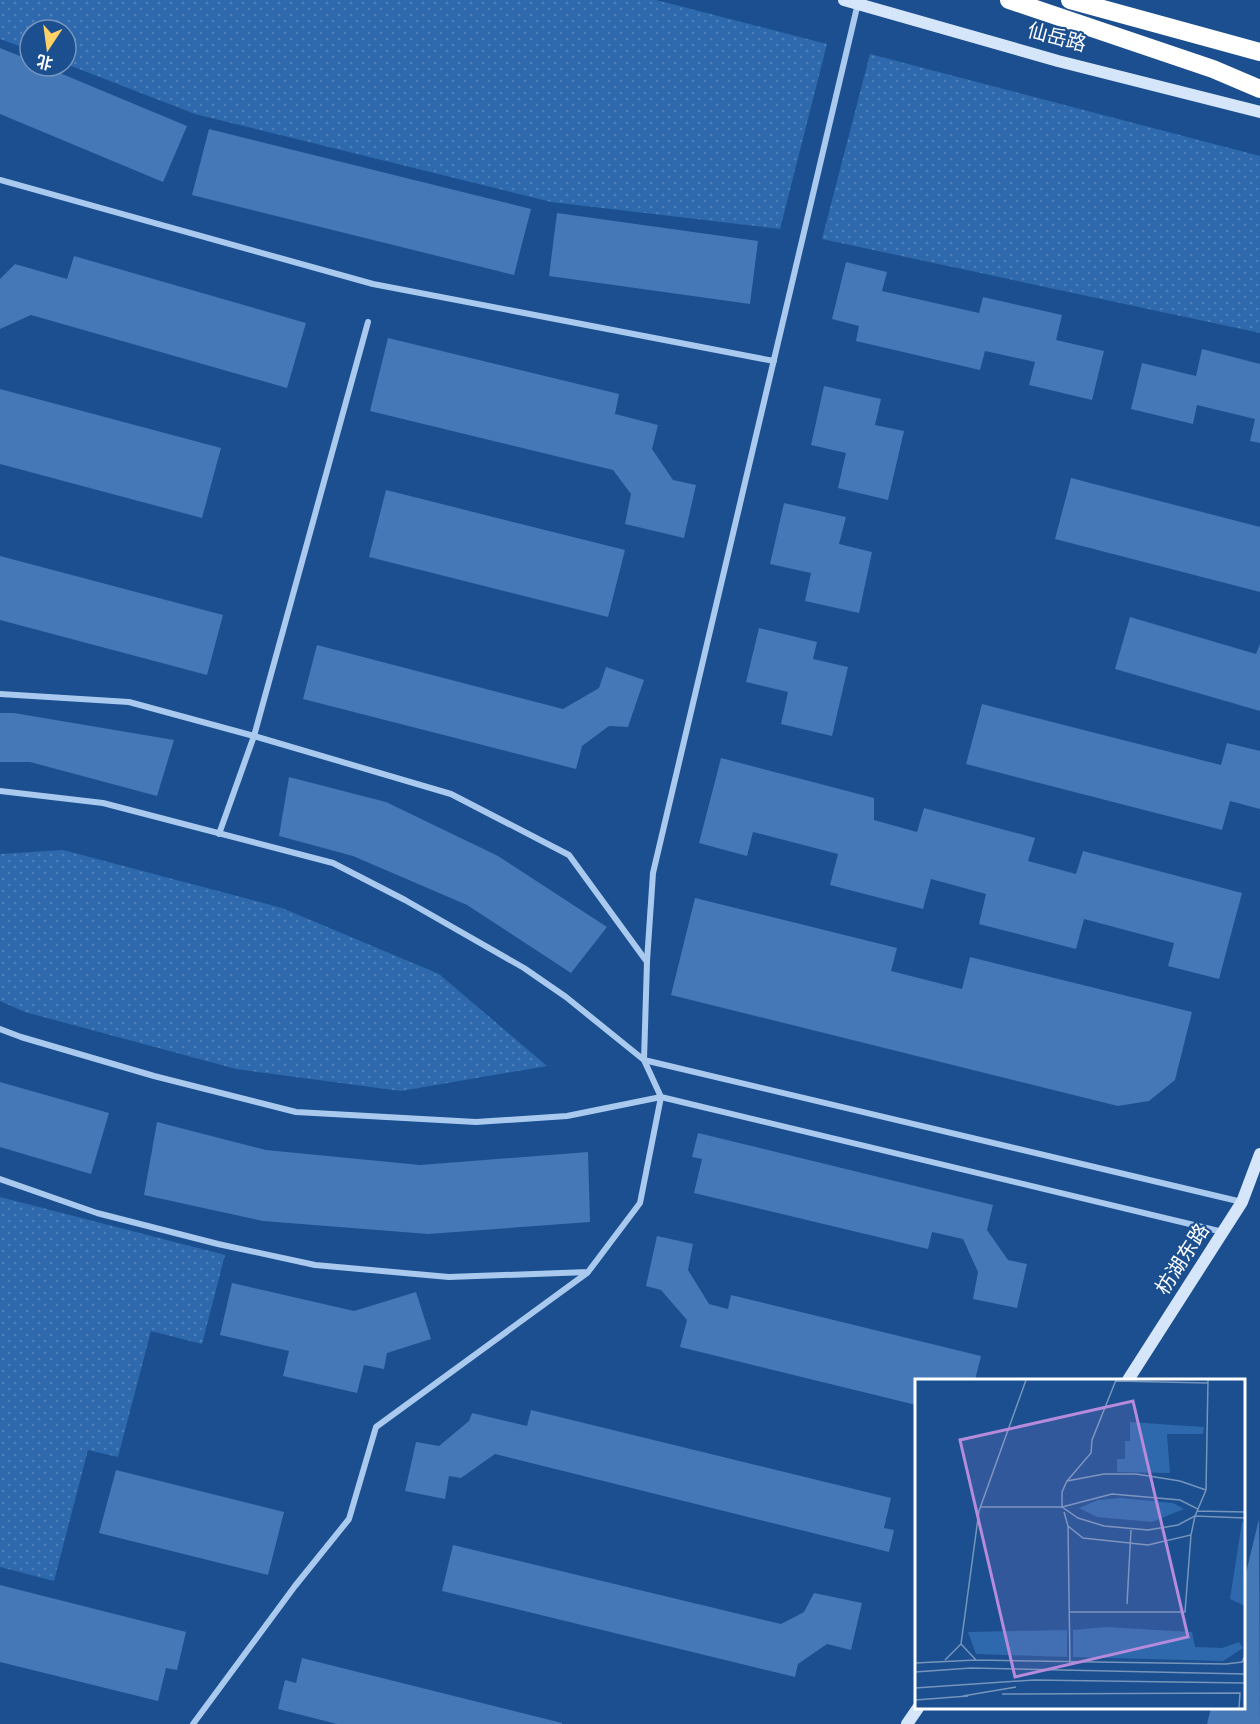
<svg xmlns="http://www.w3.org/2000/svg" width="1260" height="1724" font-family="'Golos Text','Noto Sans SC',sans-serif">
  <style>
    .grass { fill: url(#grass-dots) }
    .building { fill: #4478b7 }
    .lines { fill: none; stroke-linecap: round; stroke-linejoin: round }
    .street { stroke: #a9c9ee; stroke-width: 6 }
    .secondary { stroke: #d6e6fa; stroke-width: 12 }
    .highway { stroke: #fff; stroke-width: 18 }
    .labels { text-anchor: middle; stroke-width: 4.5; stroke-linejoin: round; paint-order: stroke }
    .street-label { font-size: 20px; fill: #fff; stroke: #1b4f8f }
    .inset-road { fill: none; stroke: #7695bc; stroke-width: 1.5 }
    .view { fill: #b68bdc; fill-opacity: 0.15; stroke: #b68bdc; stroke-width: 3 }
    .inset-edge { fill: none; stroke: #fff; stroke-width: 3 }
  </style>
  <defs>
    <pattern id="grass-dots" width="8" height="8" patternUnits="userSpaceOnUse" patternTransform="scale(1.5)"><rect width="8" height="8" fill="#2e69ad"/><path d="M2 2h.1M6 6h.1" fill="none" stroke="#4d80b9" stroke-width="1.8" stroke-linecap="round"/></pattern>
  </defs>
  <rect width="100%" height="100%" fill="#1b4f8f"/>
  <g class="grass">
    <polygon points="0,0 656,0 827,44 780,229 551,202 195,114 66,64 66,30 30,30 30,50 0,39"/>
    <polygon points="870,54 1260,156 1260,333 822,239"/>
    <polygon points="63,850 282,908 439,974 547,1066 401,1091 236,1069 25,1012 0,1001 0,854"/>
    <polygon points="0,1197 225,1255 202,1344 151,1331 118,1457 88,1450 54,1581 0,1567"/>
  </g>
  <g class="building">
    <polygon points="0,48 30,60 30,66 43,66 187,126 163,182 0,114"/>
    <polygon points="209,129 531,209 514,275 192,195"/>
    <polygon points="557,213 758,241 750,304 549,276"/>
    <polygon points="74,256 306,323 287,388 31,315 0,329 0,279 15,264 67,279"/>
    <polygon points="846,262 887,272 882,291 979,313 983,297 1062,315 1056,340 1104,351 1092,400 1029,385 1035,362 985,351 980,370 856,341 859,326 832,319"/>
    <polygon points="388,338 619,394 615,414 658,425 652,449 673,480 696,485 684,538 625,524 631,494 613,470 370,411"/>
    <polygon points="1202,349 1260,364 1260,443 1250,441 1255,419 1197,405 1193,424 1131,409 1142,363 1196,376"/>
    <polygon points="824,386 881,399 875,425 904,431 888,500 838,488 846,453 811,445"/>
    <polygon points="0,389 221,448 202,518 0,464"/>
    <polygon points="1071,478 1260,527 1260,592 1055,539"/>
    <polygon points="386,490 625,550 608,617 369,557"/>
    <polygon points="784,503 846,517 839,544 872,552 859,613 805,601 811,573 770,564"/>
    <polygon points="0,556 223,615 207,675 0,620"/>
    <polygon points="1130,617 1256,654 1260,644 1260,711 1115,669"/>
    <polygon points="759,628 817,642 813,659 848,667 832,736 781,724 788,692 746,682"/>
    <polygon points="317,645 563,709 599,688 606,667 644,680 628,727 609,726 582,746 576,769 303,699"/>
    <polygon points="982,704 1221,765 1227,743 1260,751 1260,809 1230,801 1222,830 966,764"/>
    <polygon points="0,713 14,713 174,740 157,796 30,762 0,762"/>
    <polygon points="721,758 874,798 874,820 917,832 924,808 1035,838 1028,861 1076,874 1083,851 1242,893 1219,979 1168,966 1174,943 1084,919 1076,949 979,924 986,894 931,879 923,909 830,885 838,854 753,832 747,856 699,843"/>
    <polygon points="289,777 386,802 498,856 607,927 571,973 467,905 353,856 279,836"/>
    <polygon points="695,898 897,948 891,971 962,989 970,957 1192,1012 1175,1080 1149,1101 1118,1106 671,995"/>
    <polygon points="0,1082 109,1113 91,1174 0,1147"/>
    <polygon points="157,1122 266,1150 420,1165 588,1152 590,1222 428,1234 263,1221 144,1195"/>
    <polygon points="698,1133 993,1205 987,1230 1008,1260 1027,1264 1017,1308 973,1299 978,1272 963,1239 932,1232 928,1249 694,1193 702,1159 692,1157"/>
    <polygon points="657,1236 693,1244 688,1270 709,1304 728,1309 731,1295 981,1356 975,1380 916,1380 916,1405 680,1347 687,1320 661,1290 646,1286"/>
    <polygon points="232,1283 354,1311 416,1292 431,1339 387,1353 384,1369 364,1365 357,1393 283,1376 289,1351 220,1335"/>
    <polygon points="531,1410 891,1498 884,1528 894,1530 889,1552 495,1454 461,1478 449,1476 445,1499 405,1491 416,1442 439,1446 469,1421 472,1413 527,1426"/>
    <polygon points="116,1470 284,1512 268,1575 99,1533"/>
    <polygon points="1259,1519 1260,1724 1207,1724 1211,1708 1244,1708 1244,1581"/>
    <polygon points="453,1545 781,1624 804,1612 814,1593 862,1603 851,1650 827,1644 798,1664 795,1677 442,1591"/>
    <polygon points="0,1585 186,1632 177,1670 166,1668 158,1701 0,1662"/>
    <polygon points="302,1658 562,1723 562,1724 337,1724 278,1709 285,1680 296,1683"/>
  </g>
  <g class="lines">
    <g class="street">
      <polyline points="0,180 373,284 774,361"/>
      <polyline points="0,694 129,702 254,736 451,794 569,855 647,962 644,1060 1242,1202"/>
      <polyline points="0,791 103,803 333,863 405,900 524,968 566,997 644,1060 661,1097 1223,1232"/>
      <polyline points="219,834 254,736 368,322"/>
      <polyline points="647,961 653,873 858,3"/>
      <polyline points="0,1029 21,1037 154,1076 296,1112 476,1122 567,1116 661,1097 640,1203 588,1272 449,1277 315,1265 218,1244 97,1213 0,1179"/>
      <polyline points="193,1724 295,1586 349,1519 376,1427 587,1273"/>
    </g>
    <g class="secondary">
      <polyline points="844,0 1058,61 1260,112"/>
      <polyline points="1128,1380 1242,1202 1260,1154"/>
      <polyline points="907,1724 918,1708"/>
    </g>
    <g class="highway">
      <polyline points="1009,0 1213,69 1260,89"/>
      <polyline points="1070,0 1260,52"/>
    </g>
  </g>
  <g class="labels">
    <g class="street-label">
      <text transform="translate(1057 37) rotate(15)" y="7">仙岳路</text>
      <text transform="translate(1182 1259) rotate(-57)" y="7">枋湖东路</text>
    </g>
  </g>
  <g transform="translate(915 1379)">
    <rect width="330" height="330" fill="#1b4f8f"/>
    <path d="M215 43 289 48 288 55H252L255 94 202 93V80H210V62H215ZM206 119 258 124 269 130 237 143 182 138 164 129 183 121ZM191 248 277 253 280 268 307 269 324 263 328 269 308 282 158 278V251ZM152 251V278L61 275 53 253Z" fill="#2e69ad"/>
    <path d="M327 143H330V227L315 220Z" fill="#2e69ad"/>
    <path class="inset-road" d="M201 2 293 4M152 102 176 74 177 61 201 1M66 128H147L163 139 189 147 233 151 263 146 280 137 283 130 265 121 197 115 147 128V113L152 102 189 95H221L265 102 291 111M283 130 291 111 293 1M282 132 330 133M149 133 153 147 168 159 233 166 276 156 280 137 330 139M153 147 155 285M212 225 216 151M155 233H270L276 156M46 265 64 132 111 1M46 265 61 281M30 281 46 265M0 284 61 281 311 285 327 283 330 277M0 293 56 289 330 295M0 309 119 301 330 304M87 315 325 314 324 329M48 317 101 308M0 321 53 317"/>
    <path class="view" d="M218 22 273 258 100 298 45 61Z"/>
    <rect width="330" height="330" class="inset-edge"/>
  </g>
  <g transform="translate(48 48) rotate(193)"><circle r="28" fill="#1b4f8f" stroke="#7695bc" stroke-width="1.5"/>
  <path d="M0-4.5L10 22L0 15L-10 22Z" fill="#ffd166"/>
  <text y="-9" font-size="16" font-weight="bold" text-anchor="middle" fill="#ffffff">北</text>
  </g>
</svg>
